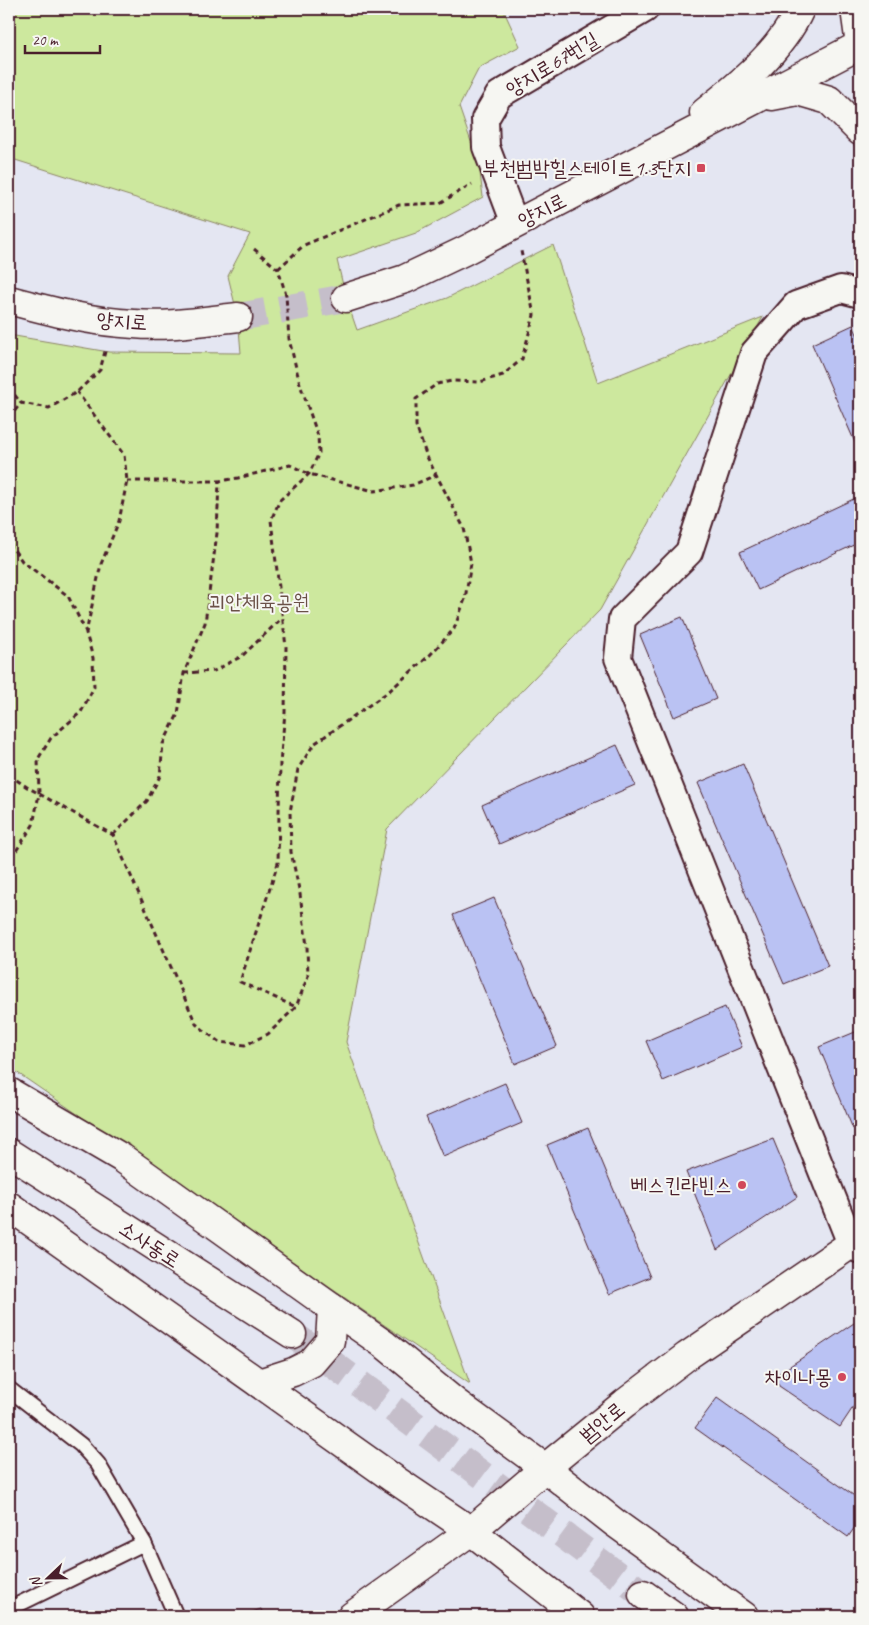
<svg xmlns="http://www.w3.org/2000/svg" width="869" height="1625" font-family="Caveat,'Poor Story',sans-serif">
  <style>
    .green { fill: #cde89e; stroke: #8c8464 }
    .building { fill: #bac2f3; stroke: #4a1f2b }
    .lines { fill: none; stroke-linecap: round; stroke-linejoin: round }
    .secondary-tunnel { stroke: #c5beca; stroke-width: 28; stroke-dasharray: 28 14; stroke-linecap: butt }
    .lane-casing { stroke: #4a1f2b; stroke-width: 18 }
    .street-casing { stroke: #4a1f2b; stroke-width: 30 }
    .secondary-casing { stroke: #4a1f2b; stroke-width: 31 }
    .path { stroke: #4a1f2b; stroke-width: 3; stroke-dasharray: 5 4; stroke-linecap: butt }
    .lane { stroke: #f6f6f2; stroke-width: 14 }
    .street { stroke: #f6f6f2; stroke-width: 26 }
    .secondary { stroke: #f6f6f2; stroke-width: 28 }
    .poi-dot { fill: #d1495b; stroke: #f6f6f2; stroke-width: 2 }
    .labels { text-anchor: middle; stroke-width: 4; stroke-linejoin: round; paint-order: stroke }
    .street-label { font-size: 21px; fill: #4a1f2b; stroke: #f6f6f2 }
    .poi-label { font-size: 21px; fill: #4a1f2b; stroke: #f6f6f2; text-anchor: end }
    .park-label { font-size: 21px; fill: #6b5148; stroke: #f6f6f2 }
  </style>
  <rect width="100%" height="100%" fill="#e4e6f2"/>
  <filter id="ink" filterUnits="userSpaceOnUse"><feTurbulence type="fractalNoise" baseFrequency=".02" numOctaves="2"/><feDisplacementMap in="SourceGraphic" scale="10" xChannelSelector="R" yChannelSelector="G"/><feConvolveMatrix kernelMatrix="1 2 1 2 8 2 1 2 1" color-interpolation-filters="sRGB"/></filter>
  <g filter="url(#ink)">
    <polygon class="green" points="9,9 503,9 520,46 479,68 459,107 479,165 483,197 416,233 337,260 346,298 357,330 447,298 553,245 598,383 763,317 600,610 387,829 346,1042 470,1384 9,1067 9,335 109,352 241,353 238,317 228,276 250,234 9,158"/>
    <g class="building">
      <polygon points="853,325 860,341 860,454 812,344"/>
      <polygon points="860,496 860,542 758,590 740,552"/>
      <polygon points="682,617 716,699 674,717 640,635"/>
      <polygon points="617,745 635,785 499,844 482,805"/>
      <polygon points="743,764 828,966 784,984 698,783"/>
      <polygon points="494,898 557,1046 515,1064 453,915"/>
      <polygon points="725,1007 742,1047 663,1081 646,1041"/>
      <polygon points="860,1030 860,1126 853,1129 819,1047"/>
      <polygon points="505,1083 522,1123 443,1157 426,1117"/>
      <polygon points="588,1128 650,1277 609,1294 547,1145"/>
      <polygon points="773,1139 797,1197 717,1250 686,1172"/>
      <polygon points="854,1323 860,1327 860,1397 840,1427 779,1386 775,1377 778,1374"/>
      <polygon points="717,1398 860,1500 860,1520 848,1537 695,1428"/>
      <polygon points="261,1609 264,1616 250,1616 249,1613"/>
    </g>
    <g class="lines">
      <g class="secondary-tunnel">
        <polyline points="238,317 346,298"/>
        <polyline points="292,1334 643,1594"/>
      </g>
      <defs>
        <g id="lane">
          <polyline points="9,1389 81,1445 98,1464 144,1543 176,1616"/>
          <polyline points="9,1609 144,1543"/>
        </g>
        <g id="street">
          <polyline points="515,224 486,147 485,119 499,95 645,9"/>
          <polyline points="860,294 841,289 796,305 754,353 689,552 622,619 618,658 851,1244 860,1250"/>
        </g>
        <g id="secondary">
          <polyline points="772,96 798,91 829,100 860,131"/>
          <path d="M704 113C739 85 781 51 800 9"/>
          <polyline points="346,298 405,279 464,251 860,45 855,9"/>
          <path d="M9 300C50 311 91 322 134 324 168 327 203 321 238 317"/>
          <polyline points="9,1092 122,1158 332,1308 385,1345 456,1403 545,1468 615,1523 744,1616"/>
          <polyline points="9,1153 292,1334"/>
          <polyline points="9,1206 394,1479 471,1531 580,1616"/>
          <polyline points="259,1383 293,1372 311,1363 330,1341 332,1308"/>
          <polyline points="643,1594 674,1616"/>
          <polyline points="352,1616 471,1531 545,1468 625,1403 687,1356 860,1238"/>
        </g>
      </defs>
      <use href="#lane" class="lane-casing"/>
      <use href="#street" class="street-casing"/>
      <use href="#secondary" class="secondary-casing"/>
      <g class="path">
        <polyline points="254,249 278,269 286,295 289,339 300,384 318,436 319,453 309,474 280,500 271,520 286,647 285,713 280,763 278,863 240,982 296,1007"/>
        <polyline points="278,269 304,245 399,205 440,203 472,184"/>
        <polyline points="9,388 21,403 49,408 77,392 100,370 106,348"/>
        <polyline points="9,418 21,403"/>
        <polyline points="127,481 219,481 238,478 290,465 309,474 374,491 413,485 436,475"/>
        <polyline points="9,543 22,561 68,596 86,632"/>
        <polyline points="184,673 214,671 242,656 282,618"/>
        <polyline points="9,775 27,787 113,835 196,1024 219,1042 245,1045 268,1034 296,1007 308,976 307,946 300,894 291,852 290,812 298,769 314,744 388,692 430,655 454,629 465,599 471,563 464,528 427,457 416,426 416,399 437,384 452,381 480,382 503,375 522,359 534,315 521,251"/>
        <polyline points="113,835 147,801 160,776 163,744 178,714 184,673 205,623 217,533 219,481"/>
        <polyline points="9,856 16,851 33,825 39,794 38,759 51,738 81,712 94,687 93,658 86,633 101,564 119,521 127,481 124,455 77,392"/>
      </g>
      <use href="#lane" class="lane"/>
      <use href="#street" class="street"/>
      <use href="#secondary" class="secondary"/>
    </g>
  </g>
  <g class="poi-dot">
    <rect x="696" y="163" width="10" height="10" rx="2.5"/>
    <circle cx="742" cy="1185" r="5"/>
    <circle cx="842" cy="1377" r="5"/>
  </g>
  <g class="labels">
    <g class="street-label">
      <text transform="translate(552 64) rotate(-31)" y="7">양지로67번길</text>
      <text transform="translate(542 210) rotate(-27)" y="7">양지로</text>
      <text transform="translate(122 321) rotate(4)" y="7">양지로</text>
      <text transform="translate(150 1244) rotate(33)" y="7">소사동로</text>
      <text transform="translate(602 1422) rotate(-39)" y="7">범안로</text>
    </g>
    <g class="poi-label">
      <text x="691" y="175">부천범박힐스테이트1.3단지</text>
      <text x="732" y="1192">베스킨라빈스</text>
      <text x="832" y="1384">차이나몽</text>
    </g>
    <g class="park-label">
      <text x="259" y="609">괴안체육공원</text>
    </g>
  </g>
  <rect width="869" height="1625" fill="none" stroke="#f6f6f2" stroke-width="30"/>
  <rect x="15" y="15" width="839" height="1595" fill="none" stroke="#4a1f2b" stroke-width="2" filter="url(#ink)"/>
  <g transform="translate(48 1578) rotate(248)" stroke="#f6f6f2" stroke-width="4" paint-order="stroke">
  <path d="M0-4L9 19L0 12L-9 19Z" fill="#4a1f2b"/>
  <text y="-8" font-size="14" font-weight="bold" text-anchor="middle" fill="#4a1f2b">N</text>
  </g>
  <path d="M25 45v8h75v-8" fill="none" stroke="#4a1f2b" stroke-width="2.5"/>
  <text x="32" y="45" font-size="15" fill="#4a1f2b" stroke="#f6f6f2" stroke-width="4" paint-order="stroke">20 m</text>
</svg>
